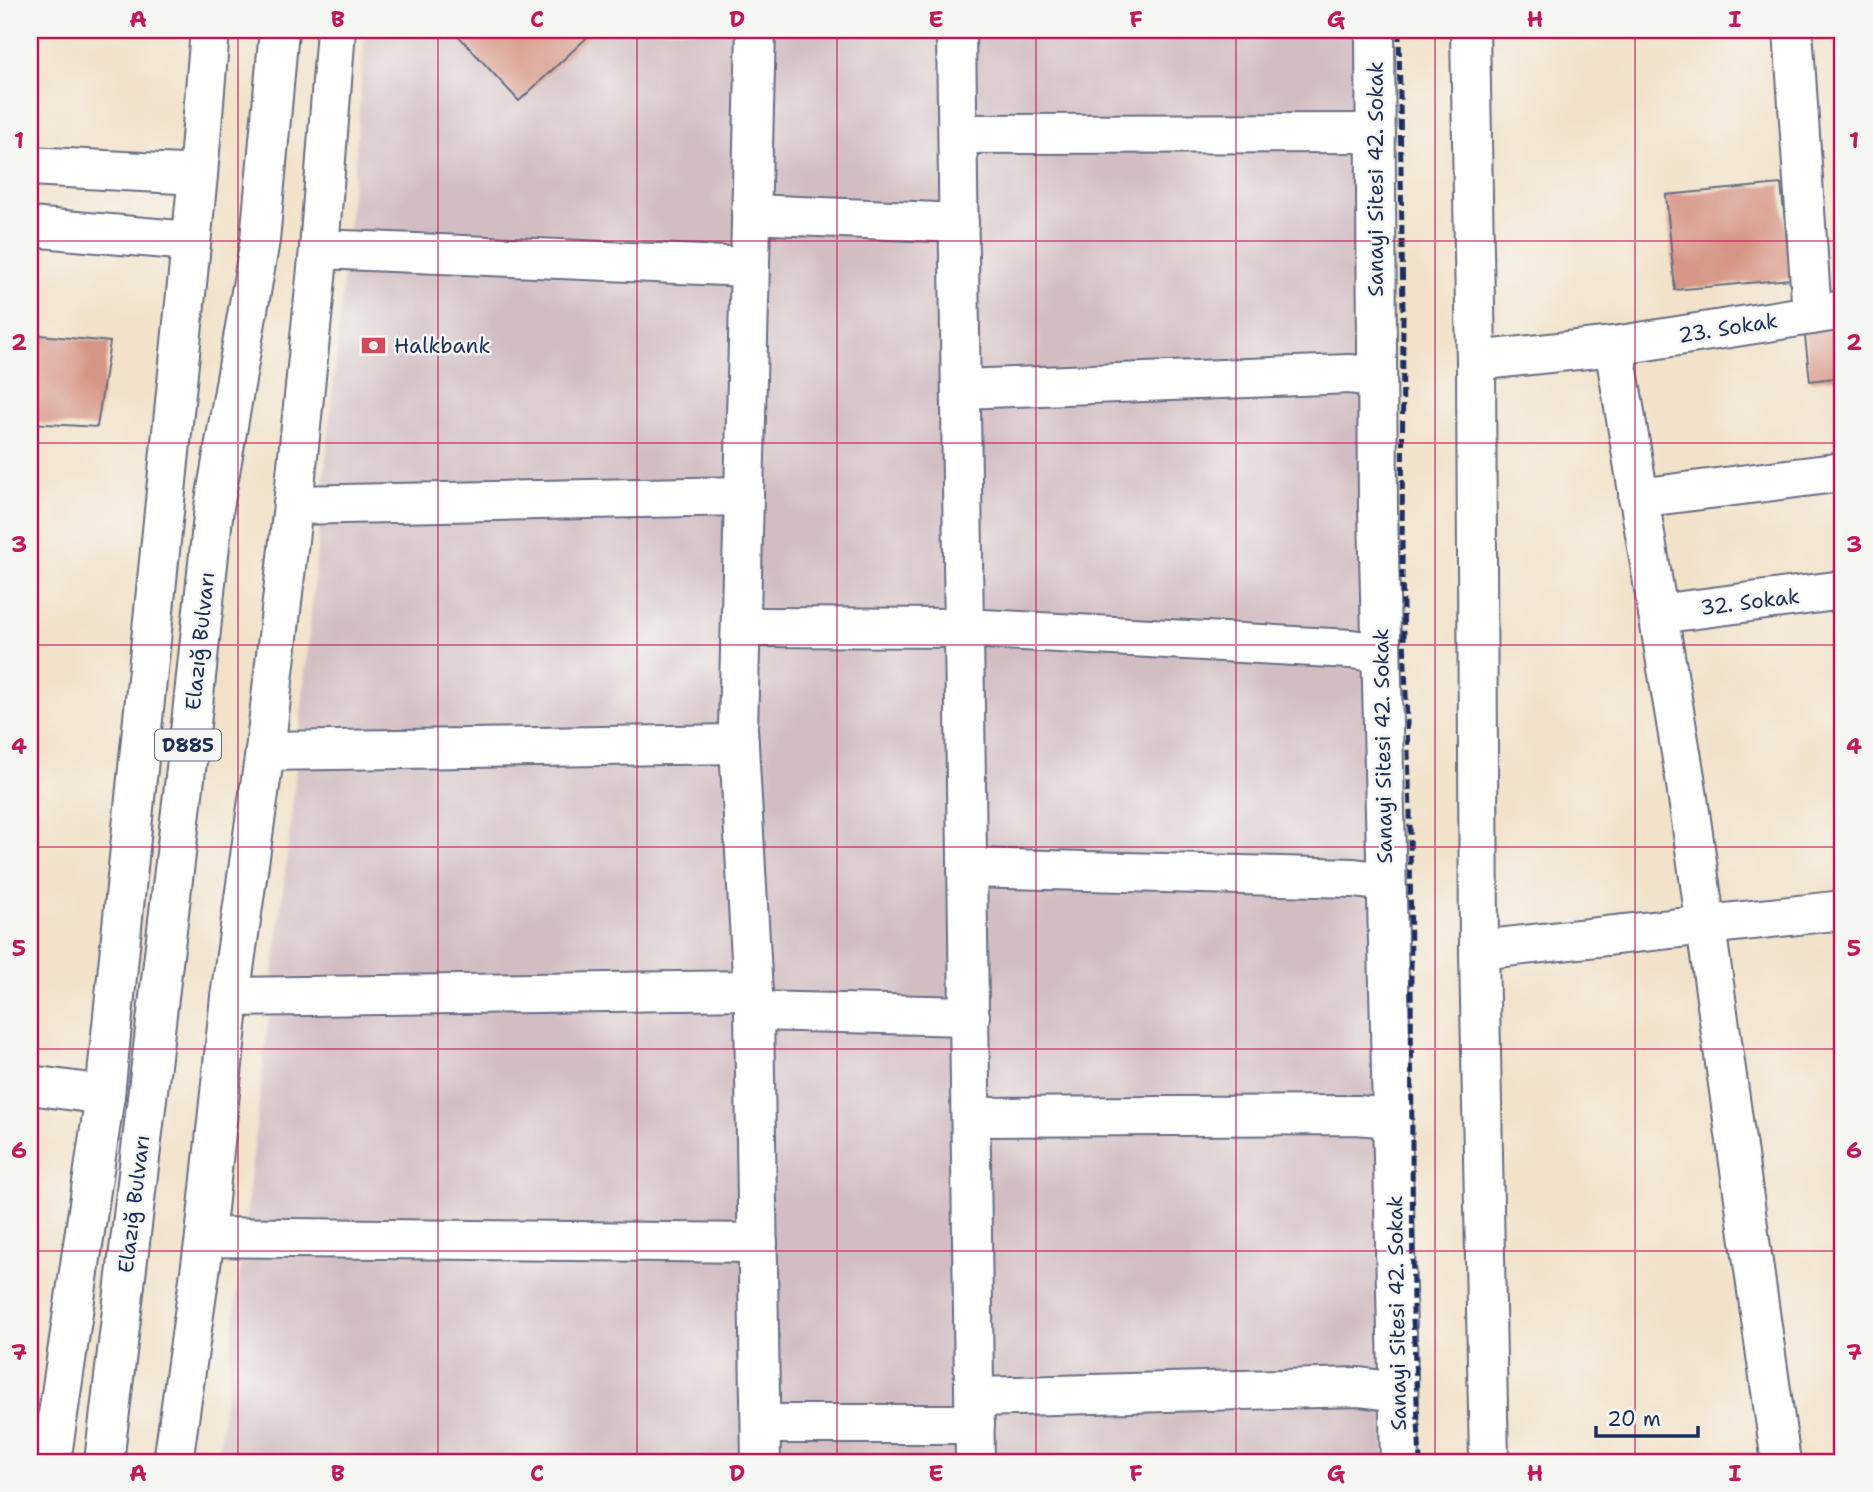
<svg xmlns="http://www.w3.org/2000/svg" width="1873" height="1492" font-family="'Shantell Sans',sans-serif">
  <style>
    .industrial { fill: #d2bec2 }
    .building { fill: #d79685 }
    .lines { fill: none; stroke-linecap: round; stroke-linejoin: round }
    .minor-casing { stroke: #666e83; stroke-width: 42 }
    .highway-casing { stroke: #666e83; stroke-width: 42 }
    .minor { stroke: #fff; stroke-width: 38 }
    .highway { stroke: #fff; stroke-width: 38 }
    .rail { stroke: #1b2f5e; stroke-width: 5; stroke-dasharray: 10 5; stroke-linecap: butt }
    .grid { fill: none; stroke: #c2185b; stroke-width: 2; stroke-opacity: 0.55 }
    .labels { text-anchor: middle; stroke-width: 5; stroke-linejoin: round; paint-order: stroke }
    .shield { fill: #f6f6f2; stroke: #5d6b8a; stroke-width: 2 }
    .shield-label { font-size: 19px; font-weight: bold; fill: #1b2f5e }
    .street-label { font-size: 21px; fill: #1b2f5e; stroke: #f6f6f2 }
    .poi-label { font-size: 21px; fill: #1b2f5e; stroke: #f6f6f2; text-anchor: start }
    .neatline { fill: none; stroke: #c2185b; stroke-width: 2.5 }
    .grid-label { font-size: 23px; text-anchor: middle; font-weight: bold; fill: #c2185b }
  </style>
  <rect width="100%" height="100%" fill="#f6f6f2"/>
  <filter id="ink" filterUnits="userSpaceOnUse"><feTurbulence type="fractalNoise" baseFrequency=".0143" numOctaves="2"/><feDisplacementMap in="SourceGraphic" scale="14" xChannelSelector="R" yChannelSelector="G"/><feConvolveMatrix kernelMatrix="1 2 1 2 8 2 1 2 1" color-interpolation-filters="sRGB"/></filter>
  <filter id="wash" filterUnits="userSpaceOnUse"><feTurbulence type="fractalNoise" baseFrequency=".00686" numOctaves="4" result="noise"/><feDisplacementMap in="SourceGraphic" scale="28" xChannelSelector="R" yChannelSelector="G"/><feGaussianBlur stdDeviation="1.57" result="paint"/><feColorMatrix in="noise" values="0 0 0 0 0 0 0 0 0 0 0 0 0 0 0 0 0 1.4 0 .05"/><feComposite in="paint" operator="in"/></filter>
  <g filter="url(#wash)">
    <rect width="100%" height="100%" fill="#f2e2c9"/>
    <polygon class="industrial" points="365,30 1358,30 1385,1462 218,1462 290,829 356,150"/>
    <g id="blocks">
      <g class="building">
        <polygon points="453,30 595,30 519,101"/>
        <polygon points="1781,184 1791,279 1675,290 1666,195"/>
        <polygon points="1843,324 1843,377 1810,381 1804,328"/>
        <polygon points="30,334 110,342 97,427 30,423"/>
      </g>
    </g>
  </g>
  <g filter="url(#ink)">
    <use href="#blocks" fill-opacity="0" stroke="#666e83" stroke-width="2"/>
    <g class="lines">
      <defs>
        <g id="minor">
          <polyline points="756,30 738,728 754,1011 761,1462"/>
          <polyline points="956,30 975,1462"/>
          <polyline points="1375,30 1378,509 1400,1462"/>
          <polyline points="1470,30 1476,361 1479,950 1489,1462"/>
          <polyline points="1793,30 1812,315"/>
          <polyline points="958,134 1376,133"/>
          <polyline points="30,166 198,175"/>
          <polyline points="751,214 959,223"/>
          <polyline points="30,227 190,241"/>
          <polyline points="319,249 749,267"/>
          <polyline points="1614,346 1685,777 1781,1462"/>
          <polyline points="1476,361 1614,346 1843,310"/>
          <polyline points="961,389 1349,374 1377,377"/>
          <polyline points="1638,498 1843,472"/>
          <polyline points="293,505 744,496"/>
          <polyline points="1658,614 1843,590"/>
          <polyline points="741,627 965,628 1351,649 1381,653"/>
          <polyline points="265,751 739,744"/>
          <polyline points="968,868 1354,878 1386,882"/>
          <polyline points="1479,950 1843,910"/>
          <polyline points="230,997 752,990"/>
          <polyline points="754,1011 970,1016"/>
          <polyline points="30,1085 105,1095"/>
          <polyline points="971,1117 1356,1115 1392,1118"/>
          <polyline points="205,1237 758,1243"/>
          <polyline points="975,1397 1359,1387 1398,1392"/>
          <polyline points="761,1424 975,1424"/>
          <polyline points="173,1462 205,1237 230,997 265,751 293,505 319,249 336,30"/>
        </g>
        <g id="highway">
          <polyline points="51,1462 105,1095 198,175 210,30"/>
          <polyline points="104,1462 188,752 214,507 260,240 279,30"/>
        </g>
      </defs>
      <use href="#minor" class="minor-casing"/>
      <use href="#highway" class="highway-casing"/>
      <use href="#minor" class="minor"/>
      <use href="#highway" class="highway"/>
      <polyline class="rail" points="1399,30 1403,311 1402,576 1410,812 1413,1321 1420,1462"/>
    </g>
  </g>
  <path class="grid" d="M238 30V1462M438 30V1462M637 30V1462M837 30V1462M1036 30V1462M1236 30V1462M1435 30V1462M1635 30V1462M30 241H1843M30 443H1843M30 645H1843M30 847H1843M30 1049H1843M30 1251H1843"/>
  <defs>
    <symbol id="bank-bare" viewBox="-9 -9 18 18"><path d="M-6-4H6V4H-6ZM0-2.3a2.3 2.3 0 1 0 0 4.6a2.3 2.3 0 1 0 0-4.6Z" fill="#d1495b" stroke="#f6f6f2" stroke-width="2.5" paint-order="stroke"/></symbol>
  </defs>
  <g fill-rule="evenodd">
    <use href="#bank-bare" x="356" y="328" width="35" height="35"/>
  </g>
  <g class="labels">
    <rect class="shield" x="155" y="729.5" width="66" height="31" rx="5"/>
    <g class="shield-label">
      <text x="188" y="752">D885</text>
    </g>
    <g class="street-label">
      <text transform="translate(1376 179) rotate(-90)" y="7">Sanayi Sitesi 42. Sokak</text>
      <text transform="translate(1728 328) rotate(-9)" y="7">23. Sokak</text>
      <text transform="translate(1750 602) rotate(-7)" y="7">32. Sokak</text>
      <text transform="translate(200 641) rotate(-84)" y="7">Elazığ Bulvarı</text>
      <text transform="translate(1383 746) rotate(-91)" y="7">Sanayi Sitesi 42. Sokak</text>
      <text transform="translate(134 1204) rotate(-83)" y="7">Elazığ Bulvarı</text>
      <text transform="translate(1397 1313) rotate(-91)" y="7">Sanayi Sitesi 42. Sokak</text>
    </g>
    <g class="poi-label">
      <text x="394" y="353">Halkbank</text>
    </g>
  </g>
  <rect width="1873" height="1492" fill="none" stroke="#f6f6f2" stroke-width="77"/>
  <path d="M1596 1426v10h102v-10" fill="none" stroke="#1b2f5e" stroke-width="3.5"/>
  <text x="1607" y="1426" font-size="21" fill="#1b2f5e" stroke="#f6f6f2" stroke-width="5" paint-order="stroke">20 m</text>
  <rect x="38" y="38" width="1796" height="1416" class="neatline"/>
  <g class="grid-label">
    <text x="138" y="27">A</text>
    <text x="338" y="27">B</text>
    <text x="537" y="27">C</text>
    <text x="737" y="27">D</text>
    <text x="936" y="27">E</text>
    <text x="1136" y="27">F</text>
    <text x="1336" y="27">G</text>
    <text x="1535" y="27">H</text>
    <text x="1735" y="27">I</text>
    <text x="19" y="148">1</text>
    <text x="1854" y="148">1</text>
    <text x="19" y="350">2</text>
    <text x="1854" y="350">2</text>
    <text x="19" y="552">3</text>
    <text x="1854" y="552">3</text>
    <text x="19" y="754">4</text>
    <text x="1854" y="754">4</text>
    <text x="19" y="956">5</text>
    <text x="1854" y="956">5</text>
    <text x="19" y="1158">6</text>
    <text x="1854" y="1158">6</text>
    <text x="19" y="1360">7</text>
    <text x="1854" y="1360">7</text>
    <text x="138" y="1481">A</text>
    <text x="338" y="1481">B</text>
    <text x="537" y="1481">C</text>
    <text x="737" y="1481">D</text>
    <text x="936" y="1481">E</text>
    <text x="1136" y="1481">F</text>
    <text x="1336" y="1481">G</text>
    <text x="1535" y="1481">H</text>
    <text x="1735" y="1481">I</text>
  </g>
</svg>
